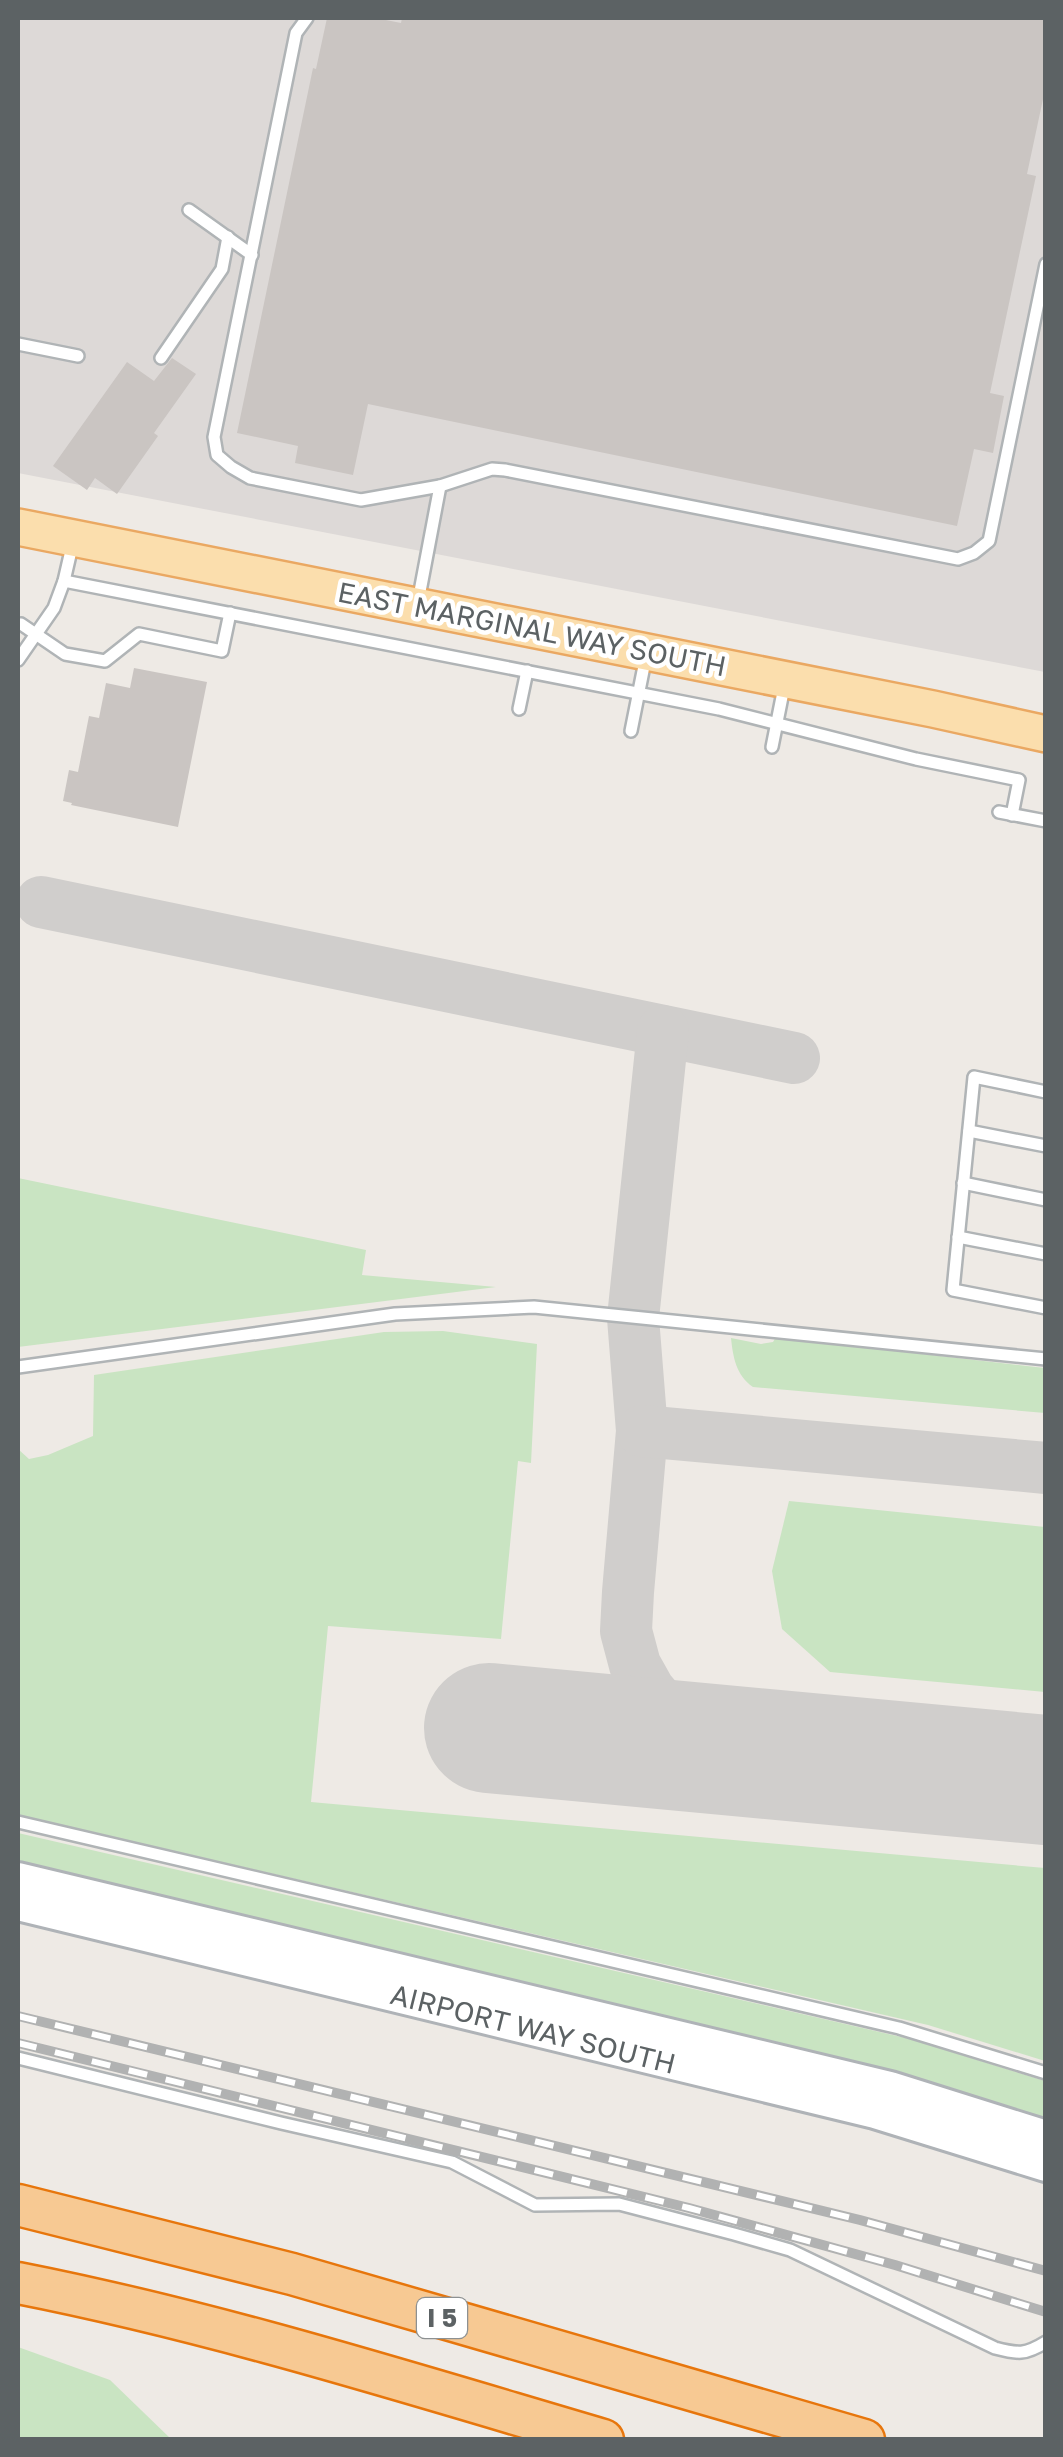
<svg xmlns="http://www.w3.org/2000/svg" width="1063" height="2457" font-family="'Golos Text',sans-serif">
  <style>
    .industrial { fill: #ddd9d7 }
    .green { fill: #c9e4c2 }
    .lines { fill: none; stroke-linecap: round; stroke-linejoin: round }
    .taxiway { stroke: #d0cecc; stroke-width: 52 }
    .runway { stroke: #d0cecc; stroke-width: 130 }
    .building { fill: #cac5c2 }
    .service-casing { stroke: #b0b4b6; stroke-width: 16 }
    .secondary-casing { stroke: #afb3b7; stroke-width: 38 }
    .primary-casing { stroke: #eaa862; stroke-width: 40 }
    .motorway-casing { stroke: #e7760c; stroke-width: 45 }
    .service { stroke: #fff; stroke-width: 11 }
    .secondary { stroke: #fff; stroke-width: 32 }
    .primary { stroke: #fbdead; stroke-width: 35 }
    .motorway { stroke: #f7c993; stroke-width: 40 }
    .rail-casing { stroke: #b1b2b2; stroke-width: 10 }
    .rail { stroke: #fff; stroke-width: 6; stroke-dasharray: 19; stroke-linecap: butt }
    .labels { text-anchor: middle; stroke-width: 9; stroke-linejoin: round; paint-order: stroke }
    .shield { fill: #fff; stroke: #8d9192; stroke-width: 2.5 }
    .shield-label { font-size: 25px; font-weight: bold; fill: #5c6264 }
    .street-label { font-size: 28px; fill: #5c6264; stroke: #fff }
  </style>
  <rect width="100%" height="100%" fill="#eeeae5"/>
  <polygon class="industrial" points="18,18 1045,18 1045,672 18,473"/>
  <g class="green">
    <polygon points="18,1178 366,1250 362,1275 496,1287 18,1347"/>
    <polygon points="443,1331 537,1344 531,1463 518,1461 501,1639 328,1626 311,1802 1045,1868 1045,2061 928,2025 18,1815 18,1449 29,1459 48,1455 93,1436 94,1375 384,1332"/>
    <path d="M776 1337 1045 1368V1413L753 1387C736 1375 733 1357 731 1338L761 1344 773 1342Z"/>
    <polygon points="789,1501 1045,1527 1045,1692 830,1672 782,1629 772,1571"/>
    <polygon points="18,1833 910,2039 1045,2081 1045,2120 887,2073 552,1989 520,1986 396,1951 18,1867"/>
    <polygon points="18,2347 110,2380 171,2439 18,2439"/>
  </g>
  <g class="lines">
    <g class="taxiway">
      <polyline points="41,902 794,1058"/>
      <polyline points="663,1031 633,1318 642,1431 628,1592 626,1631 635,1665 649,1690 671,1716 689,1731 748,1752"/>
      <polyline points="642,1431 1046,1468"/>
    </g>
    <polyline class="runway" points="489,1728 1046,1780"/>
  </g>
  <g class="building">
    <polygon points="327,18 376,18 401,23 402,18 1046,18 1046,85 1027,174 1036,176 990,393 1004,396 993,453 974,449 957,526 368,404 353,475 295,463 298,446 237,433 313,68 316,69"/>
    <polygon points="172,358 196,374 154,433 158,436 117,494 95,478 87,490 53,466 127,362 154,381"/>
    <polygon points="134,668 207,682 178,827 71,805 72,803 63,801 69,770 78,772 89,716 99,718 106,683 130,688"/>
  </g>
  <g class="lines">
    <defs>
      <g id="service">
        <polyline points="307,18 296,33 214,437 217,455 231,467 250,478 361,500 440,486 492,469 505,470 958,559 974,553 989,541 1046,264"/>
        <polyline points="189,210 252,255"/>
        <polyline points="18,344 78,356"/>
        <polyline points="161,358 222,269 228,237"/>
        <polyline points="64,581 719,709 916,759 1019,780 1012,815"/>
        <polyline points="418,602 440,486"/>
        <polyline points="21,624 65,654 105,661 139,634 222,651 230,613"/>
        <polyline points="18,660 54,608 64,581 73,542"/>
        <polyline points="519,709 527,671"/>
        <polyline points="631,731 646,656"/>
        <polyline points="772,747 785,682"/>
        <polyline points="999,812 1046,821"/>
        <polyline points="1046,1092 974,1077 953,1290 1046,1308"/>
        <polyline points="969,1131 1046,1146"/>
        <polyline points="963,1183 1046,1200"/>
        <polyline points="958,1237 1046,1254"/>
        <polyline points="18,1367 395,1314 534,1307 1046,1359"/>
        <polyline points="18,1822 899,2028 1046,2073"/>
        <path d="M18 2058 281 2123 452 2162 535 2205 619 2204 734 2234 790 2250 995 2348C1018 2354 1025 2355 1046 2342"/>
      </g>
      <g id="secondary">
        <polyline points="18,1879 890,2088 1046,2137"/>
        <polyline points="18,1904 875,2112 1046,2165"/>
      </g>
      <polyline id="primary" points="18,527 933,709 1046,734"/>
      <g id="motorway">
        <polyline points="18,2205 292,2274 864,2440"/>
        <path d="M18 2283C216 2322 409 2383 603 2440"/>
      </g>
    </defs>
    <use href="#service" class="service-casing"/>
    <use href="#secondary" class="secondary-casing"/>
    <use href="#primary" class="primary-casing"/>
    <use href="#motorway" class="motorway-casing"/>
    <use href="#service" class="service"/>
    <use href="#secondary" class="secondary"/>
    <use href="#primary" class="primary"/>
    <use href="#motorway" class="motorway"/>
    <defs>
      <g id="rail">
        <polyline points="18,2016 860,2220 1046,2271"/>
        <polyline points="18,2043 689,2208 895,2265 1046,2312"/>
      </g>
    </defs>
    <use href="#rail" class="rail-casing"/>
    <use href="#rail" class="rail"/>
  </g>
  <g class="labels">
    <rect class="shield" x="417" y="2298" width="50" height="40" rx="8"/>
    <g class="shield-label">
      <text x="442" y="2327">I 5</text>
    </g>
    <g class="street-label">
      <text transform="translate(532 629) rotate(11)" y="10">EAST MARGINAL WAY SOUTH</text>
      <text transform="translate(533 2029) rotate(14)" y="10">AIRPORT WAY SOUTH</text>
    </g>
  </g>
  <rect width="1063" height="2457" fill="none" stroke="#5c6264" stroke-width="40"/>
</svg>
